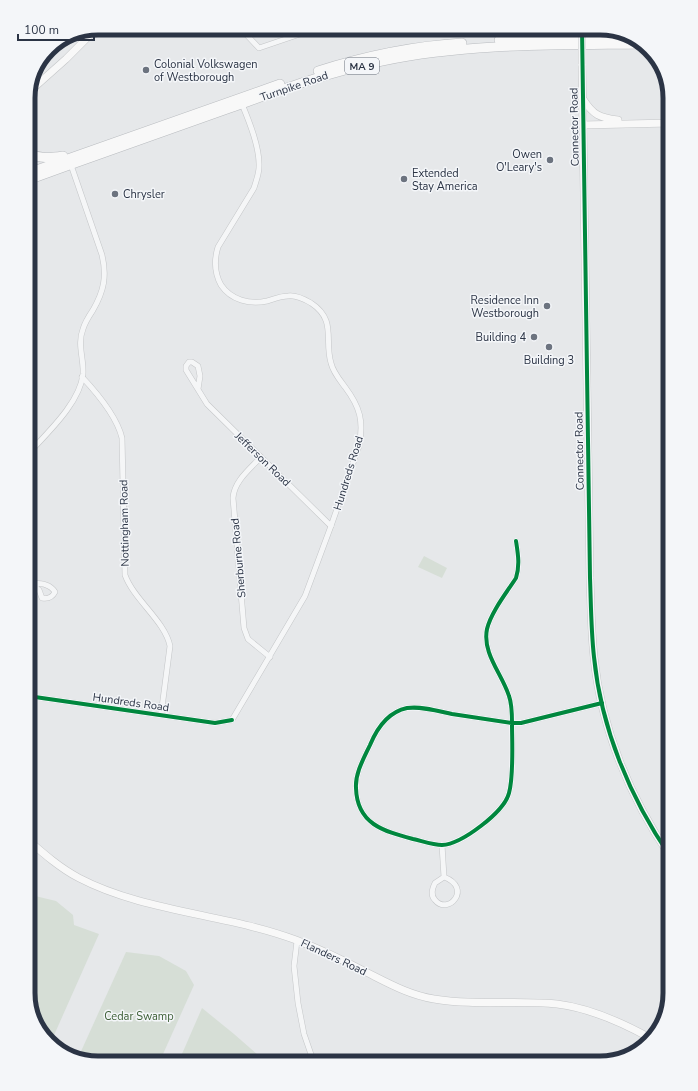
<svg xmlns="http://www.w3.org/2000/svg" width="698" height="1091" font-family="'Nunito Sans',sans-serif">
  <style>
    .green { fill: #d6ded6 }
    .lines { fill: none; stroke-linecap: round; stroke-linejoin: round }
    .street-casing { stroke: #c4c6c8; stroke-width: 6 }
    .secondary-casing { stroke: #c4c6c8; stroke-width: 8 }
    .highway-casing { stroke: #b8bbbf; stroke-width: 10 }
    .street { stroke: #f5f6f7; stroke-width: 5 }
    .secondary { stroke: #f8f8f8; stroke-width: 7 }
    .highway { stroke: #f8f8f8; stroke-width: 9 }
    .secondary-bridge-casing { stroke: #c4c6c8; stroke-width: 8; stroke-linecap: butt }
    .secondary-bridge { stroke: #f8f8f8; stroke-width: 7 }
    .cycleway-casing { stroke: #f4f6f9; stroke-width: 6 }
    .cycleway { stroke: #00873e; stroke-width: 4 }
    .poi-dot { fill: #6c737f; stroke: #f4f6f9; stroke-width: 1.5 }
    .labels { text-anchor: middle; stroke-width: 3; stroke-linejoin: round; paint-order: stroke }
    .shield { fill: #f4f6f9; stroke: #676e7b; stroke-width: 1 }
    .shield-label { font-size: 10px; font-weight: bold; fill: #2b3445 }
    .poi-label { font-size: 11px; fill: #2b3445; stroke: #f4f6f9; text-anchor: start }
    .street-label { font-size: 11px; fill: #2b3445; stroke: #f4f6f9 }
    .park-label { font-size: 11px; fill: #3f6138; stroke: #f4f6f9 }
    .rim { fill: none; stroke: #2b3445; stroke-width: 5 }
  </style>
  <rect width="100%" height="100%" fill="#e6e8ea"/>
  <g class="green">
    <polygon points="424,556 447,568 442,578 418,567"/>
    <polygon points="31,895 56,901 73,915 74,925 99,934 51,1042 35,1024 28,993 28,902"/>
    <polygon points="126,952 159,956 186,971 194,985 159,1063 93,1063 78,1058"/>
    <polygon points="202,1008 234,1034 267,1063 178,1063"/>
  </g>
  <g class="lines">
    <defs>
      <g id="street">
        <polyline points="244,32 259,48 309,31"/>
        <path d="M82 377C97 393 117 417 122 438L125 575C134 600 165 621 170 646L161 715"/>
        <polyline points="198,389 200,376 198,366 192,362 189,362 186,366 186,370 207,404 331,526"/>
        <path d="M28 454C47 433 80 403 83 374 84 359 77 344 83 329 85 322 89 316 93 310 104 291 107 276 102 255L71 165"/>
        <path d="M261 457C250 469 234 481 233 498L244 628 248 639 270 657"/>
        <path d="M516 541C518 554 520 565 516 578 507 592 491 612 487 629 482 653 502 674 509 696 512 704 512 714 512 723 492 720 472 717 452 714 438 711 422 706 407 708 388 712 377 728 370 745 364 758 355 773 356 788 357 824 383 831 413 839 422 841 433 845 442 845 462 844 504 812 509 793 514 775 512 742 512 723H521L602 703"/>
        <path d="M28 583C38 584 49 582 55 592 52 598 48 599 42 598L39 590 30 583"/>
        <path d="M28 696 215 723 232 720 305 596 331 526 359 446C364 421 360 407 345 387 339 379 333 372 331 363 324 340 337 320 311 303 304 299 295 295 288 296 281 296 274 299 267 301 250 305 231 300 221 285 214 272 214 260 218 247L254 188C256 181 259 174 259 167 260 148 249 121 242 104"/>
        <polyline points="661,843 670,838"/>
        <path d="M442 845 444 877 435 883C432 889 430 895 435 900 448 916 473 888 444 877"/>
        <polyline points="297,941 294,966 298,1003 304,1034 314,1063"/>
      </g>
      <g id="secondary">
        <path d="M582 64 590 578C591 604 591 630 594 657 601 728 630 798 670 856"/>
        <polyline points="29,92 66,59 92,33"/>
        <path d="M583 99C593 115 600 118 618 120"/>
        <polyline points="583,125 670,123"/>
        <path d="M28 840C44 854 60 868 79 878 144 912 227 914 296 940 320 949 343 960 366 972 388 983 409 995 434 999 475 1006 516 1000 557 1004 590 1008 621 1022 650 1038"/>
      </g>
      <g id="highway">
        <polyline points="499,40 628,36"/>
        <path d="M318 71C365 56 413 46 462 43"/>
        <path d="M28 153C40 159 50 158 63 156"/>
        <polyline points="28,173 280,84"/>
        <path d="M28 180C94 156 160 133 227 109 278 91 328 72 382 61 468 43 555 45 642 44"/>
      </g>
    </defs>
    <use href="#street" class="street-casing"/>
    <use href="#secondary" class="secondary-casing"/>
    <use href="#highway" class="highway-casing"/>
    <use href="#street" class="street"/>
    <use href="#secondary" class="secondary"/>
    <use href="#highway" class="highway"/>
    <defs>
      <polyline id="secondary-bridge" points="582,28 582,64"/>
    </defs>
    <use href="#secondary-bridge" class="secondary-bridge-casing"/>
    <use href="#secondary-bridge" class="secondary-bridge"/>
    <defs>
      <g id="cycleway">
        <path d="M582 28 590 578C591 604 591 630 594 657 601 728 630 798 670 856"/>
        <path d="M516 541C518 554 520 565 516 578 507 592 491 612 487 629 482 653 502 674 509 696 512 704 512 714 512 723 492 720 472 717 452 714 438 711 422 706 407 708 388 712 377 728 370 745 364 758 355 773 356 788 357 824 383 831 413 839 422 841 433 845 442 845 462 844 504 812 509 793 514 775 512 742 512 723H521L602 703"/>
        <polyline points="28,696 215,723 232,720"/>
      </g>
    </defs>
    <use href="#cycleway" class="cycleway-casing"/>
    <use href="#cycleway" class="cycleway"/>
  </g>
  <g class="poi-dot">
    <circle cx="146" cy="70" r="4"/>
    <circle cx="550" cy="160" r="4"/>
    <circle cx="404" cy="179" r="4"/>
    <circle cx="115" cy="194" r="4"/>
    <circle cx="547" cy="306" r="4"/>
    <circle cx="534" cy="337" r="4"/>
    <circle cx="549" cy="347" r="4"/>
  </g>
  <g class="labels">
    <rect class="shield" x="345" y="58" width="34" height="16" rx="3"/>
    <g class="shield-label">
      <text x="362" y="70">MA 9</text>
    </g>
    <g class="poi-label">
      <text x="154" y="68">Colonial Volkswagen<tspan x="154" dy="13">of Westborough</tspan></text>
      <text x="542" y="158" text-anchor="end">Owen<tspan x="542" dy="13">O'Leary's</tspan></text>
      <text x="412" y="177">Extended<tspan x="412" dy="13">Stay America</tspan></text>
      <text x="123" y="198">Chrysler</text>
      <text x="539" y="304" text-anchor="end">Residence Inn<tspan x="539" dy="13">Westborough</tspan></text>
      <text x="526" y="341" text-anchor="end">Building 4</text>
      <text x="549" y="364" text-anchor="middle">Building 3</text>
    </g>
    <g class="street-label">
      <text transform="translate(294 86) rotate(-19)" y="4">Turnpike Road</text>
      <text transform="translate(574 127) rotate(-91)" y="4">Connector Road</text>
      <text transform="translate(579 451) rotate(-91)" y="4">Connector Road</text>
      <text transform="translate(263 459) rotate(44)" y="4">Jefferson Road</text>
      <text transform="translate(348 473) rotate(-73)" y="4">Hundreds Road</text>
      <text transform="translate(124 523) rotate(-91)" y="4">Nottingham Road</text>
      <text transform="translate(238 558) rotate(-95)" y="4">Sherburne Road</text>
      <text transform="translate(131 702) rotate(8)" y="4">Hundreds Road</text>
      <text transform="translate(334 957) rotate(25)" y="4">Flanders Road</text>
    </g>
    <g class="park-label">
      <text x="139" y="1020">Cedar Swamp</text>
    </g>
  </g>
  <path d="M0 0H698V1091H0ZM98 35H600A63 63 0 0 1 663 98V993A63 63 0 0 1 600 1056H98A63 63 0 0 1 35 993V98A63 63 0 0 1 98 35Z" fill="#f4f6f9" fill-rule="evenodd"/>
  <path class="rim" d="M98 35H600A63 63 0 0 1 663 98V993A63 63 0 0 1 600 1056H98A63 63 0 0 1 35 993V98A63 63 0 0 1 98 35Z"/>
  <path d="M18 34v6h76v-6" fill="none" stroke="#2b3445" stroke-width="2"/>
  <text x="24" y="34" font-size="12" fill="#2b3445" stroke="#f4f6f9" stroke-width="3" paint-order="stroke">100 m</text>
</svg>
